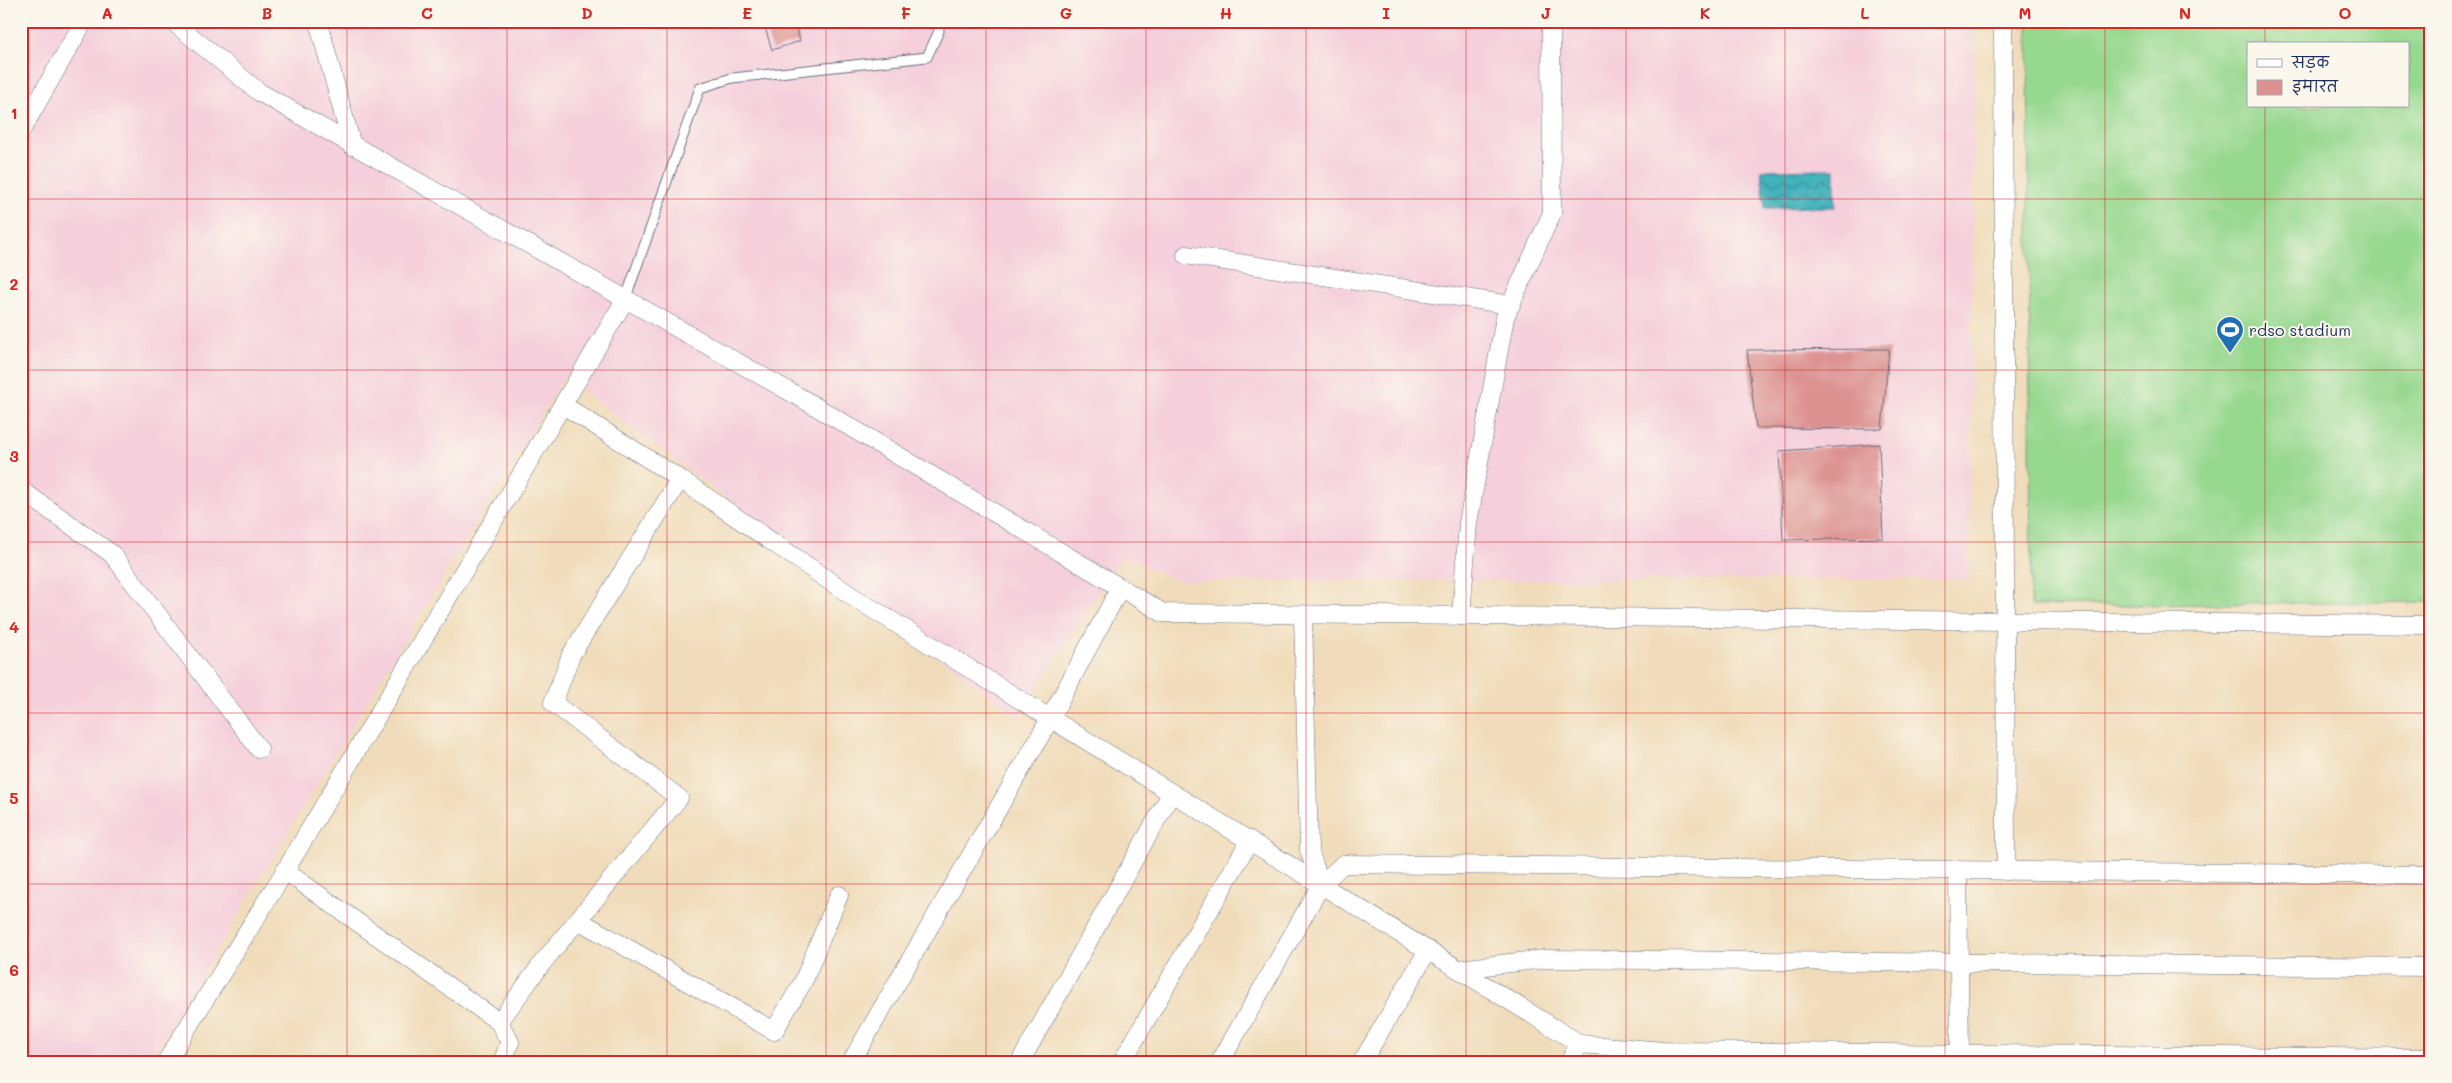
<svg xmlns="http://www.w3.org/2000/svg" width="2452" height="1083" font-family="Mali,'Playpen Sans Deva',sans-serif">
  <style>
    .built { fill: #f5cfdb }
    .grass { fill: #97d88f; stroke: #598476; fill-rule: evenodd }
    .water { fill: url(#water-waves); stroke: #2e708c }
    .building { fill: #dc9291 }
    .lines { fill: none; stroke-linecap: round; stroke-linejoin: round }
    .lane-casing { stroke: #666c7e; stroke-width: 11 }
    .street-casing { stroke: #666c7e; stroke-width: 19 }
    .lane { stroke: #fff; stroke-width: 9 }
    .street { stroke: #fff; stroke-width: 18 }
    .grid { fill: none; stroke: #d62828; stroke-width: 1; stroke-opacity: 0.55 }
    .labels { text-anchor: middle; stroke-width: 4; stroke-linejoin: round; paint-order: stroke }
    .poi-label { font-size: 16px; fill: #1b2f5e; stroke: #fbf7ec; text-anchor: start }
    .neatline { fill: none; stroke: #d62828; stroke-width: 2 }
    .grid-label { font-size: 16px; text-anchor: middle; font-weight: bold; fill: #d62828 }
  </style>
  <defs>
    <pattern id="water-waves" width="16" height="10" patternUnits="userSpaceOnUse" patternTransform="scale(1.25)"><rect width="16" height="10" fill="#42b2bb"/><path d="M0 5q4-4 8 0t8 0" fill="none" stroke="#36919b"/></pattern>
  </defs>
  <rect width="100%" height="100%" fill="#fbf7ec"/>
  <filter id="ink" filterUnits="userSpaceOnUse"><feTurbulence type="fractalNoise" baseFrequency=".02" numOctaves="2"/><feDisplacementMap in="SourceGraphic" scale="10" xChannelSelector="R" yChannelSelector="G"/><feConvolveMatrix kernelMatrix="1 2 1 2 8 2 1 2 1" color-interpolation-filters="sRGB"/></filter>
  <filter id="wash" filterUnits="userSpaceOnUse"><feTurbulence type="fractalNoise" baseFrequency=".0096" numOctaves="4" result="noise"/><feDisplacementMap in="SourceGraphic" scale="20" xChannelSelector="R" yChannelSelector="G"/><feGaussianBlur stdDeviation="1.12" result="paint"/><feColorMatrix in="noise" values="0 0 0 0 0 0 0 0 0 0 0 0 0 0 0 0 0 1.4 0 .05"/><feComposite in="paint" operator="in"/></filter>
  <g filter="url(#wash)">
    <rect width="100%" height="100%" fill="#f0dcba"/>
    <polygon class="built" points="21,21 1975,21 1969,579 1179,581 1122,556 1018,716 564,377 149,1062 21,1062"/>
    <path class="grass" d="M2028 21H2431V602L2031 606ZM2248 44H2408V106H2248Z"/>
    <polygon class="water" points="1835,169 1835,207 1765,208 1761,170"/>
    <g id="blocks">
      <g class="building">
        <polygon points="763,21 794,21 800,41 772,50"/>
        <polygon points="1889,349 1882,429 1756,428 1747,350"/>
        <polygon points="1879,444 1883,538 1783,540 1779,451"/>
      </g>
    </g>
  </g>
  <g filter="url(#ink)">
    <use href="#blocks" fill-opacity="0" stroke="#666c7e" stroke-width="1"/>
    <g class="lines">
      <defs>
        <polyline id="lane" points="625,300 700,88 732,78 927,57 939,31 938,21"/>
        <g id="street">
          <polyline points="172,21 259,92 808,402 1163,613 2431,625"/>
          <polyline points="318,21 352,146"/>
          <polyline points="2003,21 2006,871"/>
          <polyline points="21,131 84,21"/>
          <polyline points="1186,255 1511,305"/>
          <polyline points="680,479 853,597 1580,1044 1663,1051 2431,1058"/>
          <polyline points="21,490 112,554 259,749"/>
          <polyline points="1303,615 1309,850 1321,885"/>
          <polyline points="1461,616 1468,523 1505,317 1552,213 1551,21"/>
          <polyline points="1958,870 1960,1062"/>
          <polyline points="285,871 499,1022 543,962 679,798 553,703 571,655 680,479 563,405"/>
          <polyline points="578,920 774,1031 803,982 839,895"/>
          <polyline points="1460,969 1544,959 2431,967"/>
          <polyline points="499,1022 510,1042 502,1062"/>
          <polyline points="166,1062 285,871 625,300"/>
          <polyline points="851,1062 1050,719 1120,588"/>
          <polyline points="1020,1062 1171,794"/>
          <polyline points="1122,1062 1250,840"/>
          <polyline points="1220,1062 1321,885 1343,864 2431,875"/>
          <polyline points="1362,1062 1428,950"/>
          <polyline points="1569,1062 1580,1044"/>
        </g>
      </defs>
      <use href="#lane" class="lane-casing"/>
      <use href="#street" class="street-casing"/>
      <use href="#lane" class="lane"/>
      <use href="#street" class="street"/>
    </g>
  </g>
  <path class="grid" d="M187 21V1062M347 21V1062M507 21V1062M667 21V1062M826 21V1062M986 21V1062M1146 21V1062M1306 21V1062M1466 21V1062M1626 21V1062M1785 21V1062M1945 21V1062M2105 21V1062M2265 21V44M2265 106V1062M21 199H2431M21 370H2431M21 542H2431M21 713H2431M21 884H2431"/>
  <defs>
    <symbol id="stadium-pin" viewBox="-11 -11 22 30"><path d="M0 17L-7.5 6A9.5 9.5 0 1 1 7.5 6Z" fill="#1f6fb2" stroke="#fbf7ec"/><path d="M0-5a6.5 5 0 1 0 0 10a6.5 5 0 1 0 0-10ZM-3.5-1.8h7v3.6h-7Z" fill="#fff"/></symbol>
  </defs>
  <g fill-rule="evenodd">
    <use href="#stadium-pin" x="2214" y="314" width="32" height="43"/>
  </g>
  <g class="labels">
    <g class="poi-label">
      <text x="2249" y="336">rdso stadium</text>
    </g>
  </g>
  <rect width="2452" height="1083" fill="none" stroke="#fbf7ec" stroke-width="55"/>
  <rect x="2247" y="42" width="162" height="65" fill="#fbf7ec" stroke="#a1a7b3"/>
  <rect x="2257" y="59" width="25" height="8" fill="#ffffff" stroke="#a1a7b3"/>
  <text x="2292" y="68" font-size="15" fill="#1b2f5e">सड़क</text>
  <rect x="2257" y="80" width="25" height="15" fill="#dc9291" stroke="#a1a7b3"/>
  <text x="2292" y="92" font-size="15" fill="#1b2f5e">इमारत</text>
  <rect x="28" y="28" width="2396" height="1028" class="neatline"/>
  <g class="grid-label">
    <text x="107" y="19">A</text>
    <text x="267" y="19">B</text>
    <text x="427" y="19">C</text>
    <text x="587" y="19">D</text>
    <text x="747" y="19">E</text>
    <text x="906" y="19">F</text>
    <text x="1066" y="19">G</text>
    <text x="1226" y="19">H</text>
    <text x="1386" y="19">I</text>
    <text x="1546" y="19">J</text>
    <text x="1705" y="19">K</text>
    <text x="1865" y="19">L</text>
    <text x="2025" y="19">M</text>
    <text x="2185" y="19">N</text>
    <text x="2345" y="19">O</text>
    <text x="14" y="119">1</text>
    <text x="14" y="290">2</text>
    <text x="14" y="462">3</text>
    <text x="14" y="633">4</text>
    <text x="14" y="804">5</text>
    <text x="14" y="976">6</text>
  </g>
</svg>
